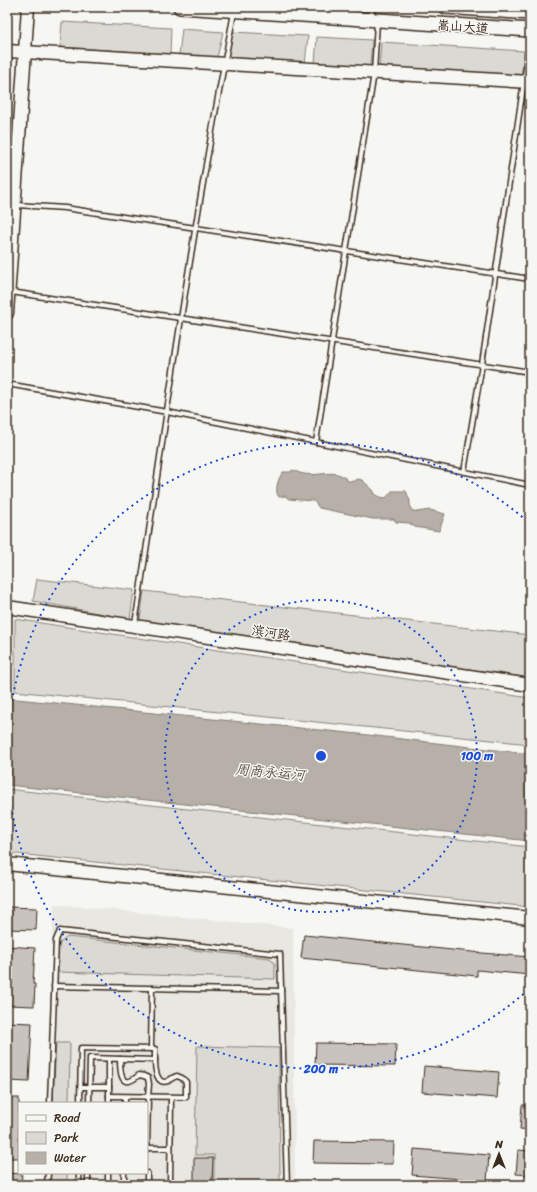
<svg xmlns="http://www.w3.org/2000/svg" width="537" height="1192" font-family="Sriracha,'LXGW WenKai TC',sans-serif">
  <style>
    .built { fill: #e8e7e2 }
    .green { fill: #dad9d3; stroke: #8a8278 }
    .water { fill: #b6b0a9; stroke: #857a71 }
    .building { fill: #c8c3be; stroke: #3b2a1e }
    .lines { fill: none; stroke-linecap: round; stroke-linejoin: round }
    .lane-casing { stroke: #3b2a1e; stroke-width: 7 }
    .secondary-casing { stroke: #3b2a1e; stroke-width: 15 }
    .primary-casing { stroke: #3b2a1e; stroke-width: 16 }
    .lane { stroke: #f6f6f2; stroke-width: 4 }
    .secondary { stroke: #f6f6f2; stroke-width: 12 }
    .primary { stroke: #f6f6f2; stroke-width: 13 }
    .ring { fill: none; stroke: #1d4ed8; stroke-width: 2; stroke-dasharray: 2 4 }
    .labels { text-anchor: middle; stroke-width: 3; stroke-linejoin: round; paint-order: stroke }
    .street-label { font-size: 13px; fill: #3b2a1e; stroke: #f6f6f2 }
    .water-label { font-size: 14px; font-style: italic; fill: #605248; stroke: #f6f6f2 }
    .centre { fill: #1d4ed8; stroke: #f6f6f2; stroke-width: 2 }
    .ring-label { font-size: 12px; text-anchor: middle; font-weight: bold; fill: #1d4ed8; stroke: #f6f6f2; stroke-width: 3; stroke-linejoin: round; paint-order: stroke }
  </style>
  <rect width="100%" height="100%" fill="#f6f6f2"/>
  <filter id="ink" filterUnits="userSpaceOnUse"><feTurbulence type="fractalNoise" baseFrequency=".025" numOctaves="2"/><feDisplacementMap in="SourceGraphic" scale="8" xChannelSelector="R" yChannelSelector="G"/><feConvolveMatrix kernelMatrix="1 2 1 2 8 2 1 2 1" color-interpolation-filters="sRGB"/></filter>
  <g filter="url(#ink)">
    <polygon class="built" points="54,904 293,928 295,1185 42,1185 43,1173 147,1173 147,1103 46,1103"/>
    <g class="green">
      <polygon points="62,22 171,28 170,54 60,47"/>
      <polygon points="182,29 223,32 217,58 179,55"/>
      <polygon points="233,32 308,36 305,64 226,57"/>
      <polygon points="317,37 372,40 370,66 315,63"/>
      <polygon points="381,42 524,51 521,79 379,70"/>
      <polygon points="37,579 134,590 130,619 33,601"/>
      <polygon points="144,591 530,635 530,678 140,620"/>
      <polygon points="15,619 530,698 530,744 15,691"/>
      <polygon points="7,789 530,847 530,907 7,853"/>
      <path d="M68 937 270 958 275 964V979L58 972C58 958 53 944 68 937Z"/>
      <polygon points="56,1043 70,1043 69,1103 53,1103"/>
      <polygon points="197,1046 279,1048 280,1185 214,1185 214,1155 195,1155"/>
      <polygon points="51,1173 67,1173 67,1185 50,1185"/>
    </g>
    <g class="water">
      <path d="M293 470C297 472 301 474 305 474 320 477 337 467 348 481H354L358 479 362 480 373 490 375 494 380 497 386 498 392 491H406L410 501V505L411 510 417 512 430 510 445 514 439 531 415 527 409 523 396 522 394 519H373L319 508 314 501 289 499 285 496 279 497C274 492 278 478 283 472H290Z"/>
      <polygon points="7,698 368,735 530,754 530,841 7,785"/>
    </g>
    <g class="building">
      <polygon points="8,907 37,908 36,930 7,929"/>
      <polygon points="304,935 482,953 530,957 530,975 477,970 477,976 301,958"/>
      <polygon points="7,946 35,948 33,984 35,984 34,1006 7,1005"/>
      <polygon points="7,1022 32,1023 29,1082 7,1081"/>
      <polygon points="316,1043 396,1044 395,1066 315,1065"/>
      <polygon points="424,1066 499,1072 497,1098 422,1092"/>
      <rect x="7" y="1098" width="12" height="60"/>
      <polygon points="522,1105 530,1106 530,1130 520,1129"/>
      <polygon points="314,1141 394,1142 393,1164 313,1163"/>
      <polygon points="414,1149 489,1155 487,1181 412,1175"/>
      <polygon points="518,1150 530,1151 530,1175 516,1174"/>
      <polygon points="194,1158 213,1158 212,1185 194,1185"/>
      <polygon points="7,1173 22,1174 21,1185 7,1185"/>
    </g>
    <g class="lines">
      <defs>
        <g id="lane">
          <polyline points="371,19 372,7"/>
          <polyline points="16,205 65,208 530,279"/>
          <polyline points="11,292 530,372"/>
          <polyline points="7,384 167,412 530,485"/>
          <polyline points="316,442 374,73 377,22"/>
          <polyline points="464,472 482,364 530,41"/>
          <path d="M135 624C166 420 194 215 234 13"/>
          <polyline points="54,986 281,991"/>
          <polyline points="151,1049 152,988"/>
          <path d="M120 1059C120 1073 121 1091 139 1075L144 1076 148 1078 149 1084 148 1097 147 1149"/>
          <polyline points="81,1087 109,1087"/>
          <path d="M109 1096 186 1097V1082L182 1078 177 1076C173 1077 171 1079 168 1081 156 1086 155 1067 155 1060"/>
          <polyline points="50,1103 56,940 60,931 280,954 287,1185"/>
          <polyline points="80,1103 81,1048 155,1049 155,1060 90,1058 89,1103"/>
          <polyline points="109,1103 109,1059"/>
          <polyline points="125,1103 125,1097"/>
          <polyline points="147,1148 170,1148"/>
          <polyline points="47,1185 48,1173"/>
          <polyline points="79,1185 79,1173"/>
          <polyline points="88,1185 88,1173"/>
          <polyline points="108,1185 108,1173"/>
          <polyline points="124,1185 124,1173"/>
          <polyline points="147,1185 147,1173"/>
          <polyline points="170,1185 171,1097"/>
        </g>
        <g id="secondary">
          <polyline points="7,51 530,82"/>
          <polyline points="7,313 28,7"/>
          <polyline points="7,607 530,685"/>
          <polyline points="7,864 530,918"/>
        </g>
        <g id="primary">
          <polyline points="180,7 530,30"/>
          <polyline points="446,7 530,13"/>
        </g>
      </defs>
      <use href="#lane" class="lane-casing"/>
      <use href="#secondary" class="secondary-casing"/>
      <use href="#primary" class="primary-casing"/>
      <use href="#lane" class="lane"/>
      <use href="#secondary" class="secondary"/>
      <use href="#primary" class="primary"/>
    </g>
  </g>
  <g class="ring">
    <circle cx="321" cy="756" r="156"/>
    <path d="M528 990A313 313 0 1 1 528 522"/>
  </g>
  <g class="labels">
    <g class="street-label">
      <text transform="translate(463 26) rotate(4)" y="5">嵩山大道</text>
      <text transform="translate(271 632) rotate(9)" y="5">滨河路</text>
    </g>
    <g class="water-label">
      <text transform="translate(270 772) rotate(5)" y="5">周商永运河</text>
    </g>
  </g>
  <circle cx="321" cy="756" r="6" class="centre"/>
  <g class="ring-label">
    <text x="477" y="760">100 m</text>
    <text x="321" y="1073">200 m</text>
  </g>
  <rect width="537" height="1192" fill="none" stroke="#f6f6f2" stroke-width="24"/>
  <rect x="12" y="12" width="513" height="1168" fill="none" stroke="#3b2a1e" stroke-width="1.5" filter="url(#ink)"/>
  <rect x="18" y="1102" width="130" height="72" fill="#f6f6f2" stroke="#aba49d"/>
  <rect x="26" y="1115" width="20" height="6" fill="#f6f6f2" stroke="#aba49d"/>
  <text x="54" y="1122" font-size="12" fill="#3b2a1e">Road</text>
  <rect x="26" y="1132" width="20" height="12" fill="#dad9d3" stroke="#aba49d"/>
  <text x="54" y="1142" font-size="12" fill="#3b2a1e">Park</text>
  <rect x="26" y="1152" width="20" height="12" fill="#b6b0a9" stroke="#aba49d"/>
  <text x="54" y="1162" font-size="12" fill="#3b2a1e">Water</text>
  <g transform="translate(499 1154)" stroke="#f6f6f2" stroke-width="3" paint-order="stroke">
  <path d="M0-3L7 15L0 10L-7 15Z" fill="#3b2a1e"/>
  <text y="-6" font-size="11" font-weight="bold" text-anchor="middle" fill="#3b2a1e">N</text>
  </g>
</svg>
